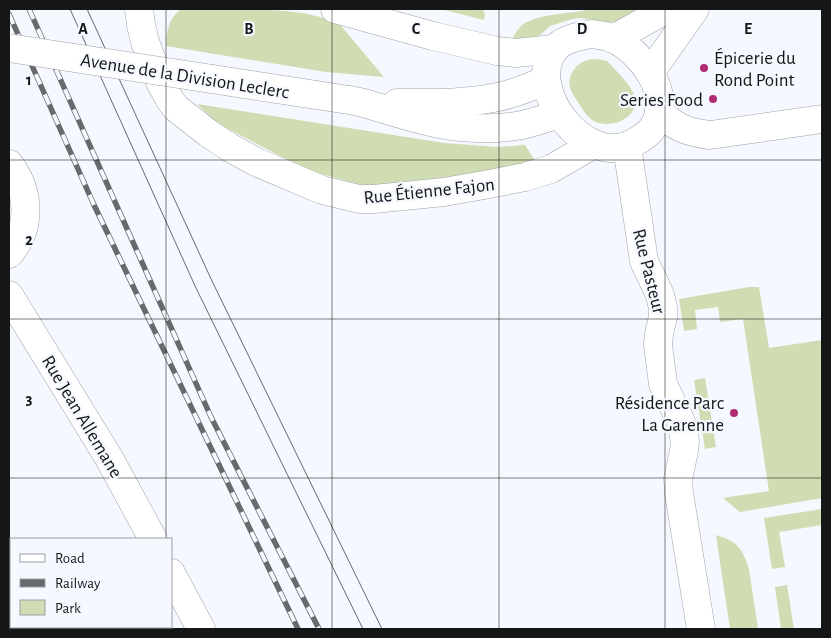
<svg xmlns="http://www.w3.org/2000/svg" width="831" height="638" font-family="'Alegreya Sans',sans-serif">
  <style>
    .green { fill: #d0dcb1 }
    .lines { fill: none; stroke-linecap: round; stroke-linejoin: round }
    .minor-casing { stroke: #9fa1a8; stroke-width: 29 }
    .minor { stroke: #fff; stroke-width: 28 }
    .tram { stroke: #67696d; stroke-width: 1 }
    .rail-casing { stroke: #67696d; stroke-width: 5.5 }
    .rail { stroke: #f5f8ff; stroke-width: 4; stroke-dasharray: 11; stroke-linecap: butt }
    .minor-bridge-casing { stroke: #9fa1a8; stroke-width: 29; stroke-linecap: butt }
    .minor-bridge { stroke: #fff; stroke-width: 28 }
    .grid { fill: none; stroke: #151618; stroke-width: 1; stroke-opacity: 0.55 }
    .poi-dot { fill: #af2b73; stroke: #f5f8ff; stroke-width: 2 }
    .labels { text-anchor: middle; stroke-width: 4.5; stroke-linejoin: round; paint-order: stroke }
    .poi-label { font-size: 19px; fill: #151618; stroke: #f5f8ff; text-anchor: end }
    .street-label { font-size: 19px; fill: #151618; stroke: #f5f8ff }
    .grid-label { font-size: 16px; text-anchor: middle; font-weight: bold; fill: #151618; stroke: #f5f8ff; stroke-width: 4.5; stroke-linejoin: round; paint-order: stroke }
  </style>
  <rect width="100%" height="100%" fill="#f5f8ff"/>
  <g class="green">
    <path d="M181 9H248L285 11 303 13 337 21 384 77 326 72 166 46C167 31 168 19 181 9Z"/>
    <polygon points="441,9 483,9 485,15 484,20"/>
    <path d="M590 9H639L640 11 621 22H606L580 18 572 19 550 26 540 35 533 38 510 43C513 37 516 31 521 26 532 16 559 14 574 12 580 11 584 11 590 9Z"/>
    <path d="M597 59 607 61 610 64C617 72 631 85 634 95 642 118 609 131 592 120 586 116 582 108 578 102 571 92 566 84 572 73 577 63 586 59 597 59Z"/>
    <polygon points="197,104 444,143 498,147 525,145 536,162 489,174 383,186 362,185 314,172 276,154 217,123"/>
    <polygon points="749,287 759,287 769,348 822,340 822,498 740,512 723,498 769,491 743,319 720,322 718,307 695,310 697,329 684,331 679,299"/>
    <polygon points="705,378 716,447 705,449 694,380"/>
    <polygon points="822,509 822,525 779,532 785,567 772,569 764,518"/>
    <path d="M716 535C737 541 742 548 749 569L758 629H730Z"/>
    <polygon points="787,585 794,629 781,629 775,587"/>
  </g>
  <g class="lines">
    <defs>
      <g id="minor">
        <polyline points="139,9 141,25 145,42 161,84 170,100 176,108 208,133 229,147 256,162 322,190 359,199 374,199 444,192 484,185 525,177 551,169 594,144"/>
        <polyline points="335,9 433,36 497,51 516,53 554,49"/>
        <path d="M592 34C599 35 607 36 614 39 642 53 673 94 654 126 649 134 641 139 633 143 587 169 524 90 554 50 562 39 579 36 592 34Z"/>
        <polyline points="613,39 667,9"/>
        <polyline points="650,73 695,9"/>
        <path d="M349 100 360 102C385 109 410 118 435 123 462 129 495 130 522 125 535 122 547 118 559 114"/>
        <path d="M397 103C431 103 465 104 498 97 515 93 531 87 546 80"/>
        <path d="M659 111C675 128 687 132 710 135L822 119"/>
        <polyline points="627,146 644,261 660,295 663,308 663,317 659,334 658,345 663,384 681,422 685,441 684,451 678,479 679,493 701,629"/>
        <path d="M9 164C30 191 32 228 9 254"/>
        <polyline points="9,295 109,458 153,539"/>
        <polyline points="171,573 201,629"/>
      </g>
    </defs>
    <use href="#minor" class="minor-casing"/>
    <use href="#minor" class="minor"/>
    <g class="tram">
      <polyline points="70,9 196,288 363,629"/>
      <polyline points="87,9 212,281 382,629"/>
    </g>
    <defs>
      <g id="rail">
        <polyline points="29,9 211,417 319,629"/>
        <polyline points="9,14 94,205 298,629"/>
      </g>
    </defs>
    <use href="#rail" class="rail-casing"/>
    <use href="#rail" class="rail"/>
    <defs>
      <polyline id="minor-bridge" points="9,48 349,100"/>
    </defs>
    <use href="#minor-bridge" class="minor-bridge-casing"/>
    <use href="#minor-bridge" class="minor-bridge"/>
  </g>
  <path class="grid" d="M166 9V539M332 9V629M499 9V629M665 9V629M9 160H822M9 319H822M9 478H822M166 627V629"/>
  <g class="poi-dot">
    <circle cx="704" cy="68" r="5"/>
    <circle cx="713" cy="99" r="5"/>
    <circle cx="734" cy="413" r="5"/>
  </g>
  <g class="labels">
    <g class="poi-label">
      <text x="714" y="64" text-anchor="start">Épicerie du<tspan x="714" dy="22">Rond Point</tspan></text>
      <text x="703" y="106">Series Food</text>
      <text x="724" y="409">Résidence Parc<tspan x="724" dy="22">La Garenne</tspan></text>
    </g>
    <g class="street-label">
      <text transform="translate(185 75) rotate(9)" y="7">Avenue de la Division Leclerc</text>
      <text transform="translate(429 190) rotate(-6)" y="7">Rue Étienne Fajon</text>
      <text transform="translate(650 271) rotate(76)" y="7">Rue Pasteur</text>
      <text transform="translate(83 416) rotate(59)" y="7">Rue Jean Allemane</text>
    </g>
  </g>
  <g class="grid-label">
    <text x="83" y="34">A</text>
    <text x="249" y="34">B</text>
    <text x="416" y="34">C</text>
    <text x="582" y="34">D</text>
    <text x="748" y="34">E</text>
    <text x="29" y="85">1</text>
    <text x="29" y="245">2</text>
    <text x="29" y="404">3</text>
  </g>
  <rect width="831" height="638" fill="none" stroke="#151618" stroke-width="20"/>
  <rect x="10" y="538" width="162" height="90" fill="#f5f8ff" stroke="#9b9ea3"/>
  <rect x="20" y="554" width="25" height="8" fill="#ffffff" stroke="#9b9ea3"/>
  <text x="55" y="563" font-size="15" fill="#151618">Road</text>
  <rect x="20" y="579" width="25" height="8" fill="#67696d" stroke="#9b9ea3"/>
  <text x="55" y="588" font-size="15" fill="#151618">Railway</text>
  <rect x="20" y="600" width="25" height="15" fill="#d0dcb1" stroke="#9b9ea3"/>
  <text x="55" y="613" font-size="15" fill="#151618">Park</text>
</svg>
